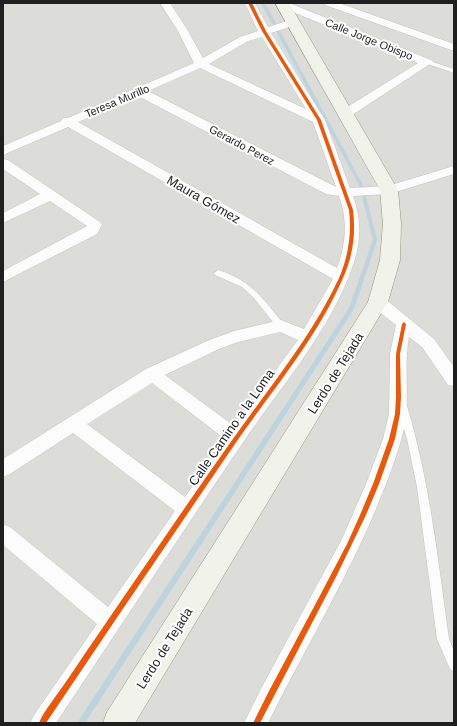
<svg xmlns="http://www.w3.org/2000/svg" width="457" height="726" font-family="Helvetica,sans-serif">
  <style>
    .residential { fill: #dcdcd9 }
    .lines { fill: none; stroke-linecap: round; stroke-linejoin: round }
    .stream { fill: #bdd3de; fill-rule: evenodd }
    .lane-casing { stroke: #c4c4c2; stroke-width: 1 }
    .street-casing { stroke: #c4c4c2; stroke-width: 1 }
    .secondary-casing { stroke: #929781; stroke-width: 1 }
    .lane { fill: #fcfcfc; fill-rule: evenodd }
    .street { fill: #fcfcfc; fill-rule: evenodd }
    .secondary { fill: #f1f3eb; fill-rule: evenodd }
    .cycleway-casing { stroke: #fff; stroke-width: 3 }
    .cycleway { fill: #e8590c; fill-rule: evenodd }
    .labels { text-anchor: middle; stroke-width: 4; stroke-linejoin: round; paint-order: stroke }
    .far-street-label { font-size: 11px; fill: #1f1f1f; stroke: #fff }
    .street-label { font-size: 13px; fill: #1f1f1f; stroke: #fff }
  </style>
  <rect width="100%" height="100%" fill="#edede8"/>
  <rect class="residential" x="3" y="3" width="451" height="720"/>
  <g class="lines">
    <polygon class="stream" points="261,3 265,3 363,185 377,240 354,309 85,723 77,723 349,308 373,240 359,185"/>
    <defs>
      <g id="lane">
        <polygon points="427,60 454,69 454,73 425,63 425,61"/>
        <path d="M218 270C251 280 263 299 284 324L285 326 284 328H278L253 297 242 287 215 275 214 273Z"/>
        <path d="M402 402 405 403 407 406C430 482 438 561 449 639L454 651V671L450 669 437 639 417 487 407 439 397 406 399 403Z"/>
      </g>
      <g id="street">
        <path d="M160 3H170L188 31 203 58 240 37 258 31 245 3H255L268 27 290 20H298L299 22 298 24 271 33 325 120 350 188 388 186 454 166V174L389 194 353 196C362 220 361 244 352 268 330 331 279 389 242 444 179 537 118 630 56 723H30L34 715 97 624 3 545V524L10 527 108 607 175 511 73 433 10 474 3 477V459L146 369 207 341 234 331 281 320 304 329 333 279 68 127 3 155V146L61 121 63 118H68L194 63 178 31ZM262 37 306 109 209 64 248 41ZM200 68 313 122 336 187 148 91ZM138 96 326 194 339 196C348 221 346 243 337 268L78 122ZM280 332 298 340 234 426 165 375 219 349 238 342ZM152 383 225 439 185 497 87 424Z"/>
        <polygon points="289,3 431,60 433,62 349,117 341,117 339,114 341,111 418,63 288,10 281,9 280,7 281,5"/>
        <polygon points="324,3 339,3 454,44 454,51 325,5"/>
        <polygon points="3,159 8,160 100,222 102,225 97,234 3,282 3,271 87,226 50,201 3,223 3,213 40,194 3,169"/>
        <path d="M378 297 384 298 434 339 454 367V386L448 385 422 347 409 337C403 368 411 401 403 433 394 467 380 500 366 532 336 597 300 659 268 723H244L263 685 342 539 366 484 383 439 389 414 390 354 396 325 372 306 370 302 372 298Z"/>
      </g>
      <polygon id="secondary" points="275,3 289,3 398,190 401,224 400,260 388,302 135,723 103,723 107,712 368,302 380,260 383,224 380,190"/>
    </defs>
    <use href="#lane" class="lane-casing"/>
    <use href="#street" class="street-casing"/>
    <use href="#secondary" class="secondary-casing"/>
    <use href="#lane" class="lane"/>
    <use href="#street" class="street"/>
    <use href="#secondary" class="secondary"/>
    <defs>
      <g id="cycleway">
        <path d="M248 3H252L266 31 321 120 353 210C356 234 353 256 343 278 317 338 274 388 237 441 173 535 109 629 46 723H39C42 715 48 707 53 700 64 685 74 670 84 655 134 582 184 508 235 436 271 385 312 336 339 278 348 257 352 234 349 210L317 120 262 31Z"/>
        <polygon points="404,322 406,324 400,354 401,397 400,414 395,439 379,484 366,515 336,577 260,723 253,723 269,691 316,603 347,544 360,515 373,484 389,439 395,414 396,397 396,354 402,324"/>
      </g>
    </defs>
    <use href="#cycleway" class="cycleway-casing"/>
    <use href="#cycleway" class="cycleway"/>
  </g>
  <g class="labels">
    <g class="far-street-label">
      <text transform="translate(369 39) rotate(22)" y="4">Calle Jorge Obispo</text>
      <text transform="translate(117 101) rotate(-23)" y="4">Teresa Murillo</text>
      <text transform="translate(242 145) rotate(28)" y="4">Gerardo Perez</text>
    </g>
    <g class="street-label">
      <text transform="translate(204 199) rotate(30)" y="5">Maura Gómez</text>
      <text transform="translate(335 373) rotate(-58)" y="5">Lerdo de Tejada</text>
      <text transform="translate(231 427) rotate(-55)" y="5">Calle Camino a la Loma</text>
      <text transform="translate(164 648) rotate(-58)" y="5">Lerdo de Tejada</text>
    </g>
  </g>
  <rect width="457" height="726" fill="none" stroke="#1f1f1f" stroke-width="8"/>
</svg>
